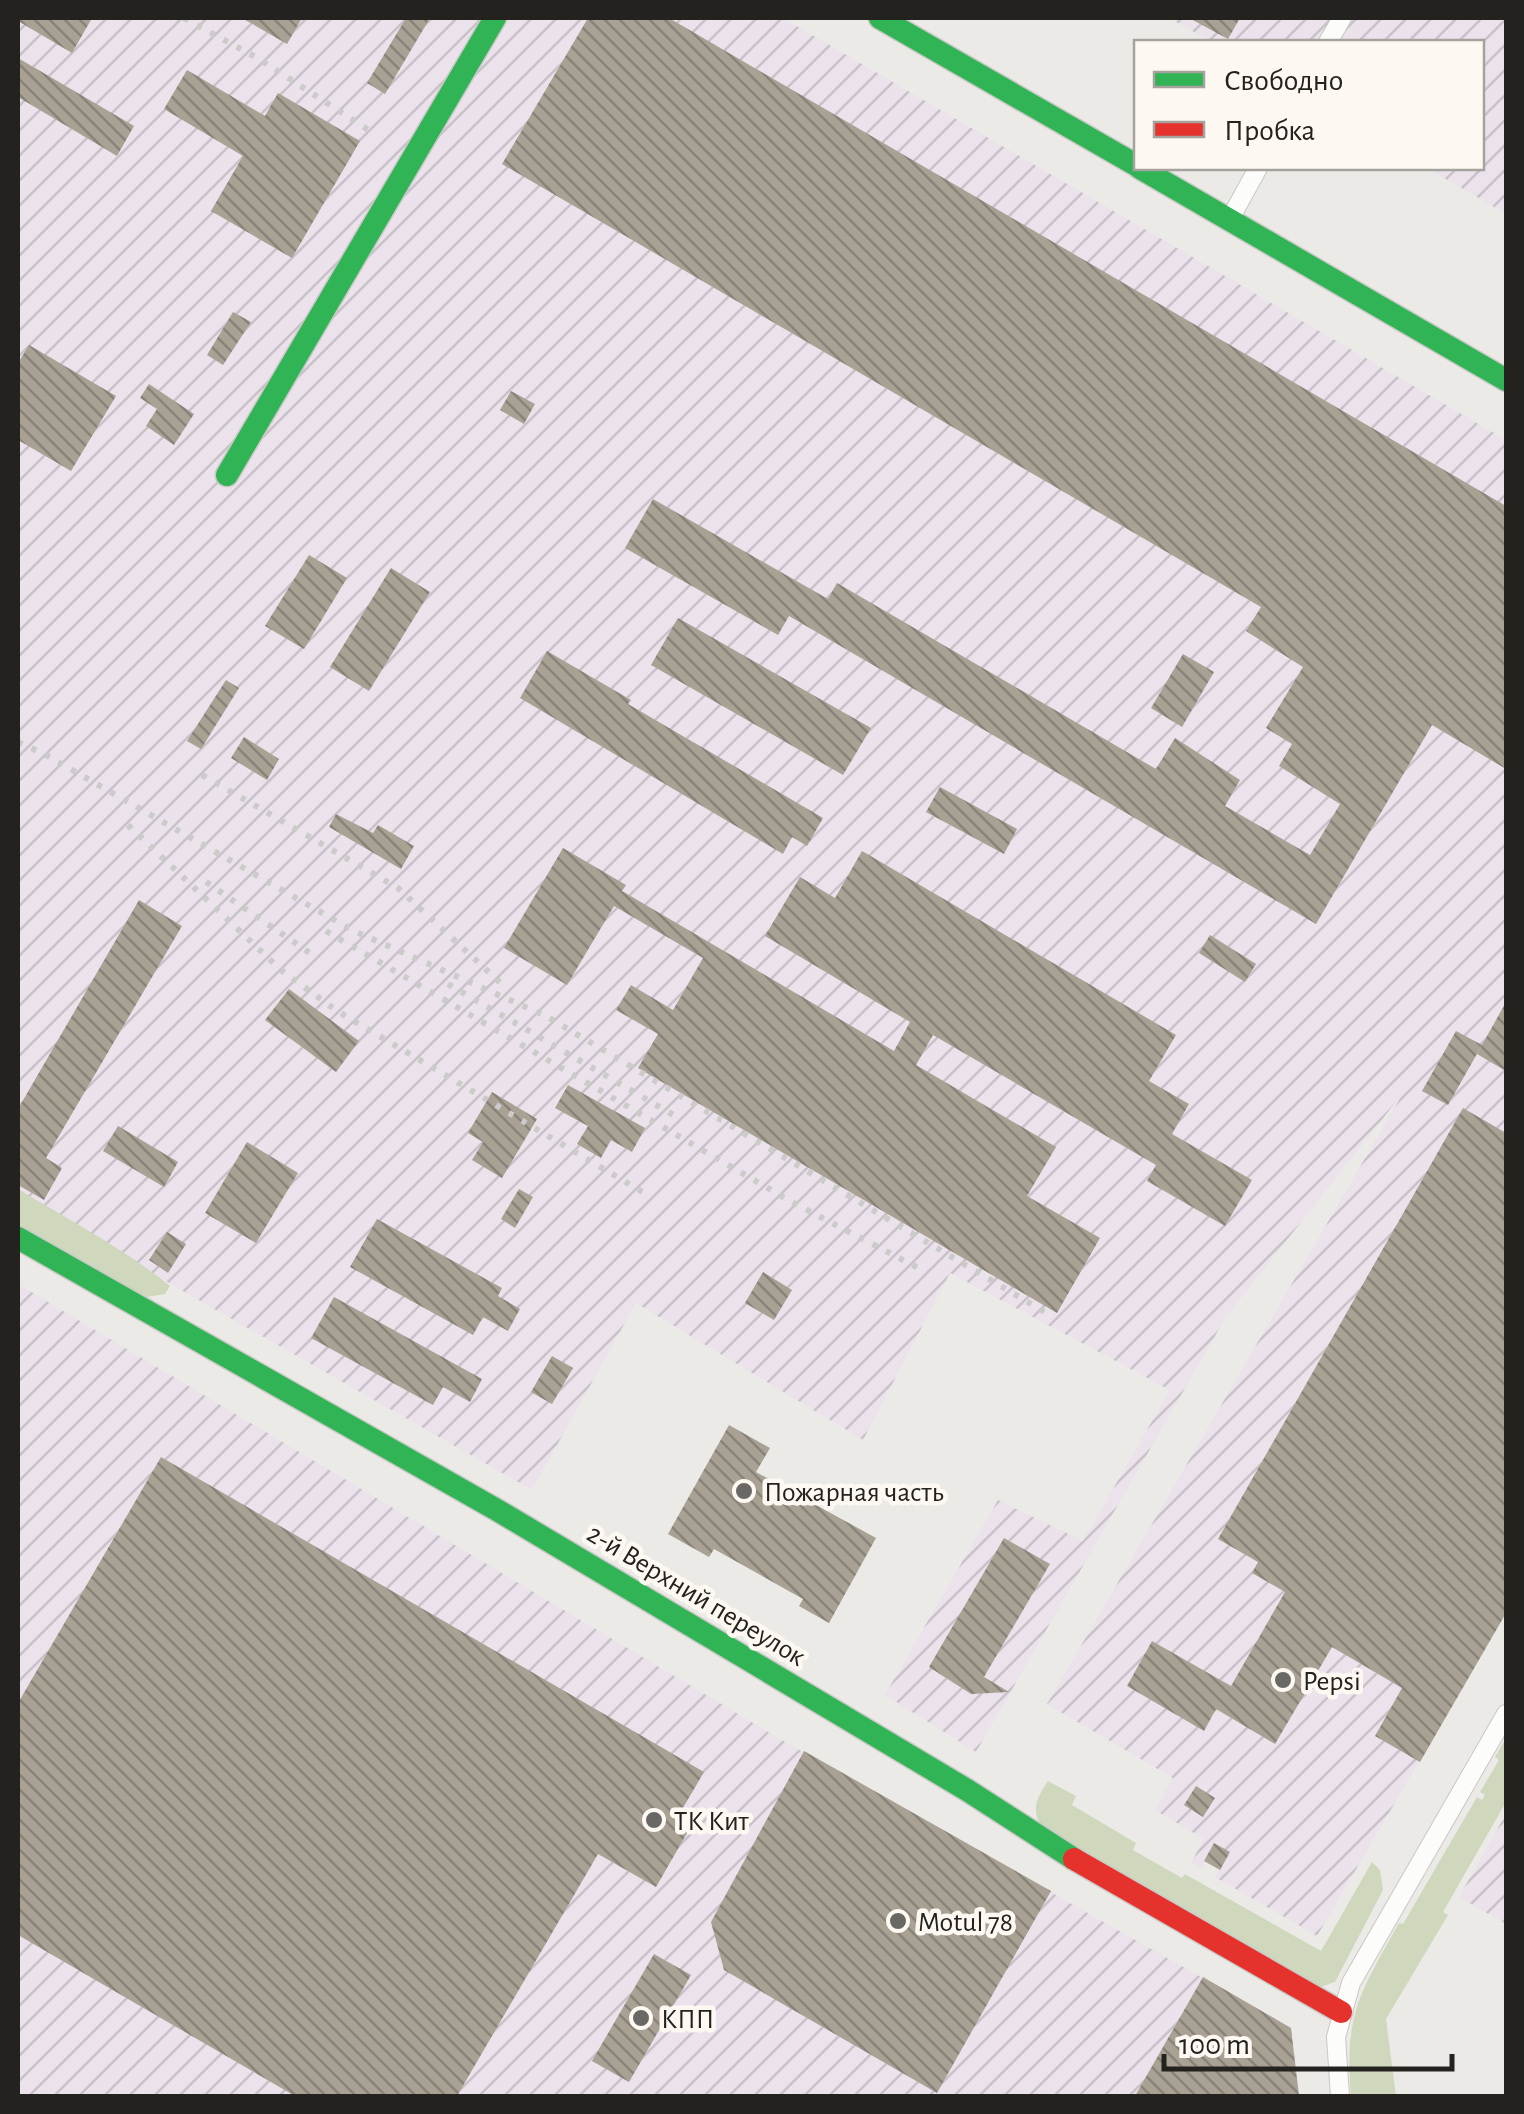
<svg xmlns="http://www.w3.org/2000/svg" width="1524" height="2114" font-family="'Alegreya Sans',sans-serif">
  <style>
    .industrial { fill: url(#industrial-furrows) }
    .grass { fill: #cfd8bd }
    .building { fill: url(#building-back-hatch) }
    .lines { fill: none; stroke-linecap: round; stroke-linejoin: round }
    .street-casing { stroke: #c9c8c5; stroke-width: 20 }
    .fast-casing { stroke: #c9c8c5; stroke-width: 25 }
    .jam-casing { stroke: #c9c8c5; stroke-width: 25 }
    .street { stroke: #fcfcfb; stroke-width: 18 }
    .fast { stroke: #30b455; stroke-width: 22 }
    .jam { stroke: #e5322d; stroke-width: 22 }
    .rail { stroke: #cbcbc9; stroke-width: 6; stroke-dasharray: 5 10; stroke-linecap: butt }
    .poi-dot { fill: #696865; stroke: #fdf9f2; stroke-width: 4 }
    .labels { text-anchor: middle; stroke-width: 9; stroke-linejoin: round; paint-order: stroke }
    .poi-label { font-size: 28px; fill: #23221f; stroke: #fdf9f2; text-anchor: start }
    .street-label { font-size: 28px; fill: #23221f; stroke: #fdf9f2 }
  </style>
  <defs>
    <pattern id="industrial-furrows" width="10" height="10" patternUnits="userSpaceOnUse" patternTransform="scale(2.5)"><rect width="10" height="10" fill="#ebe2eb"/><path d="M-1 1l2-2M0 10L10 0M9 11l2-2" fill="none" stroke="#c9c2c9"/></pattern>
    <pattern id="building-back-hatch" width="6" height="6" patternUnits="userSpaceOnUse" patternTransform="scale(2.5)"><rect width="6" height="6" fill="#a8a194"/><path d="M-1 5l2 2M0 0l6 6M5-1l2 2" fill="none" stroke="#888378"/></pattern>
  </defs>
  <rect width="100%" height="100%" fill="#eceae7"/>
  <g class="industrial">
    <polygon points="18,18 783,18 1506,440 1506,1613 1317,1936 1215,1877 1229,1853 1214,1843 1201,1868 1191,1863 1204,1839 1155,1810 1173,1778 1047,1704 1403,1093 1226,1317 976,1752 885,1695 998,1500 1083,1541 1170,1390 950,1273 863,1440 636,1303 532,1490 18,1197"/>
    <polygon points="1169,18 1506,18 1506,214 1427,168 1482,168 1482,42 1212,42"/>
    <polygon points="18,1284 773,1735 1291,2028 1299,2096 18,2096"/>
    <polygon points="1506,1814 1506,1924 1459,1897"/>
  </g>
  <g class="grass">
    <path d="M18 1189C69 1220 123 1248 170 1286L165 1294 141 1298 18 1230Z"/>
    <path d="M1506 1738V1802L1443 1912 1448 1915 1386 2019 1396 2096H1351C1344 2014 1360 1993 1399 1923L1403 1924 1477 1797 1482 1800 1485 1795 1480 1792 1499 1760 1495 1757Z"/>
    <path d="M1048 1781 1076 1796 1072 1805 1136 1843 1133 1850 1182 1878 1185 1874 1321 1951 1372 1862 1380 1870 1383 1890 1335 1982 1320 1987 1042 1829C1031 1809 1036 1799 1048 1781Z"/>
  </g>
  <g class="building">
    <polygon points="18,18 92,18 72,53 18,21"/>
    <polygon points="242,18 302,18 287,44"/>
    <polygon points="406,18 430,18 385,94 367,83"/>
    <polygon points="588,18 669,18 1506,506 1506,769 1432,725 1316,924 789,616 778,635 625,548 653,499 828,599 837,583 1156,769 1175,738 1240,780 1225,806 1310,855 1340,804 1279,766 1292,744 1266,728 1303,667 1246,631 1261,607 502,164"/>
    <polygon points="1189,18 1240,18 1228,39"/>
    <polygon points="18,58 134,126 117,156 18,97"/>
    <polygon points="187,70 265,116 278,93 360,141 292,258 211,211 243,156 164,109"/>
    <polygon points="233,312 251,322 223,365 207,355"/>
    <polygon points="29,345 116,396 71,471 18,440 18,363"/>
    <polygon points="149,384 194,414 174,445 146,426 157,409 140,398"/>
    <polygon points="511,391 535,404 524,424 500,410"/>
    <polygon points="309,555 347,578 304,649 265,626"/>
    <polygon points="391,568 430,592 369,691 330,667"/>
    <polygon points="678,618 871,728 843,775 651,665"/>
    <polygon points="547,651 631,700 628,704 823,818 807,846 792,837 783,854 520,698"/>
    <polygon points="1183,654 1214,672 1182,727 1151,708"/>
    <polygon points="226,680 239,688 201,749 187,741"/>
    <polygon points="244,737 279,759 267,780 231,758"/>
    <polygon points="940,787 1017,829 1004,854 926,812"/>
    <polygon points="336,814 373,833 378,825 414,846 401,869 329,827"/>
    <polygon points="563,848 626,885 622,891 894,1051 910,1022 765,936 800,877 835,898 862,851 1176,1035 1149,1081 1189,1104 1172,1134 1252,1180 1225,1226 1147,1181 1156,1165 933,1035 916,1065 1056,1147 1027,1196 1100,1238 1057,1313 638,1068 658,1034 616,1010 631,985 673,1010 703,958 614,906 567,985 504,948"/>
    <polygon points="139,900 182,926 46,1158 62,1168 44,1200 18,1185 18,1109"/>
    <polygon points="1210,935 1256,964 1245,982 1199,953"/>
    <polygon points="289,989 359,1041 336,1072 265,1020"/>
    <polygon points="1506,1002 1506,1071 1477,1054"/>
    <polygon points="1456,1031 1482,1045 1448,1105 1422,1091"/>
    <polygon points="568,1085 645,1128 632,1152 611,1140 601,1158 577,1144 588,1126 555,1108"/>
    <polygon points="492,1092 537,1119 502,1178 472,1160 483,1142 468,1133"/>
    <polygon points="1463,1108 1506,1133 1506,1613 1420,1762 1375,1736 1402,1688 1332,1647 1275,1744 1216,1709 1204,1731 1127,1686 1152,1641 1231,1686 1285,1592 1252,1573 1258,1562 1218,1539"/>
    <polygon points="118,1126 178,1162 164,1187 103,1151"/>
    <polygon points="247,1142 298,1173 256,1243 205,1213"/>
    <polygon points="519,1189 533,1197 515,1228 501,1219"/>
    <polygon points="377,1219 502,1288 498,1296 520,1309 508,1331 483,1317 473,1335 350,1267"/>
    <polygon points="167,1232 186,1244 168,1273 149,1260"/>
    <polygon points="763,1272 792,1290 774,1320 745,1303"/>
    <polygon points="334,1297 482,1379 470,1402 443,1387 433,1405 311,1338"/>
    <polygon points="552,1356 573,1368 552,1404 531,1392"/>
    <polygon points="729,1425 770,1448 756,1472 876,1538 829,1623 799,1606 803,1599 714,1549 709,1557 668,1534"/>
    <polygon points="161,1457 704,1772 680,1813 694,1821 656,1887 598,1854 457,2096 295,2096 18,1935 18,1703"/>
    <polygon points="1004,1538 1050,1564 984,1677 1009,1692 971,1694 929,1667"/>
    <polygon points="804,1751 1051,1891 937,2093 724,1970 711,1922"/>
    <polygon points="1196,1786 1215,1798 1203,1817 1184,1805"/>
    <polygon points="1214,1843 1230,1852 1220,1870 1204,1861"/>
    <polygon points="654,1954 691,1975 629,2082 592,2061"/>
    <polygon points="1203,1977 1291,2028 1299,2096 1135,2096"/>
  </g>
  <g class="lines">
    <defs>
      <g id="street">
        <polyline points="1328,42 1342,18"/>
        <polyline points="1230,219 1258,168"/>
        <polyline points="1340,2096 1336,2037 1351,1983 1506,1714"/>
      </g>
      <g id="fast">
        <polyline points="880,18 1136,165"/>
        <polyline points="1140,168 1506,380"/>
        <polyline points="227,475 495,18"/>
        <polyline points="18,1238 497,1510 967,1790 1074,1859"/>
      </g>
      <polyline id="jam" points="1074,1859 1341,2012"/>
    </defs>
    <use href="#street" class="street-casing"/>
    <use href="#fast" class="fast-casing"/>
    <use href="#jam" class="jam-casing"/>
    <use href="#street" class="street"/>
    <use href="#fast" class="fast"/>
    <use href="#jam" class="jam"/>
    <g class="rail">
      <polyline points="184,18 259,59 370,131"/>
      <polyline points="18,742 46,755 352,930 546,1016 1053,1317"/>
      <polyline points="202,775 398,888 507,989"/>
      <polyline points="128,825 281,970 337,1011 646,1194"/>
      <polyline points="206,882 310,953"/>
      <polyline points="326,931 790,1201 926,1272"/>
      <polyline points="448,984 677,1117"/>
    </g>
  </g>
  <g class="poi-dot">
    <circle cx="744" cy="1491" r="10"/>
    <circle cx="1283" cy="1680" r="10"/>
    <circle cx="654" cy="1820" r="10"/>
    <circle cx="898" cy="1921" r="10"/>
    <circle cx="641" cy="2018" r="10"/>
  </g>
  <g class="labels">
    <g class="poi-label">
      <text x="764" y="1501">Пожарная часть</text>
      <text x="1303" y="1690">Pepsi</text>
      <text x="674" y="1830">ТК Кит</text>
      <text x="918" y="1931">Motul 78</text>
      <text x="661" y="2028">КПП</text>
    </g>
    <g class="street-label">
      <text transform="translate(697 1594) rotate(31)" y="10">2-й Верхний переулок</text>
    </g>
  </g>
  <rect width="1524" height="2114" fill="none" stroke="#23221f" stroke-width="40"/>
  <rect x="1134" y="40" width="350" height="130" fill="#fdf9f2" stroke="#a6a39e" stroke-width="2.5"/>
  <rect x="1154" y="72" width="50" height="15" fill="#30b455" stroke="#a6a39e" stroke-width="2.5"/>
  <text x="1224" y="90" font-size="30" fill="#23221f">Свободно</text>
  <rect x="1154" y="122" width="50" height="15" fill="#e5322d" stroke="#a6a39e" stroke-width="2.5"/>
  <text x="1224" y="140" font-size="30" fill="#23221f">Пробка</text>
  <path d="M1164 2054v15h288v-15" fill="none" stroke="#23221f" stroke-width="5"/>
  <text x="1179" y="2054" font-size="30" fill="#23221f" stroke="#fdf9f2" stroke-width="8" paint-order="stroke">100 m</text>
</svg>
